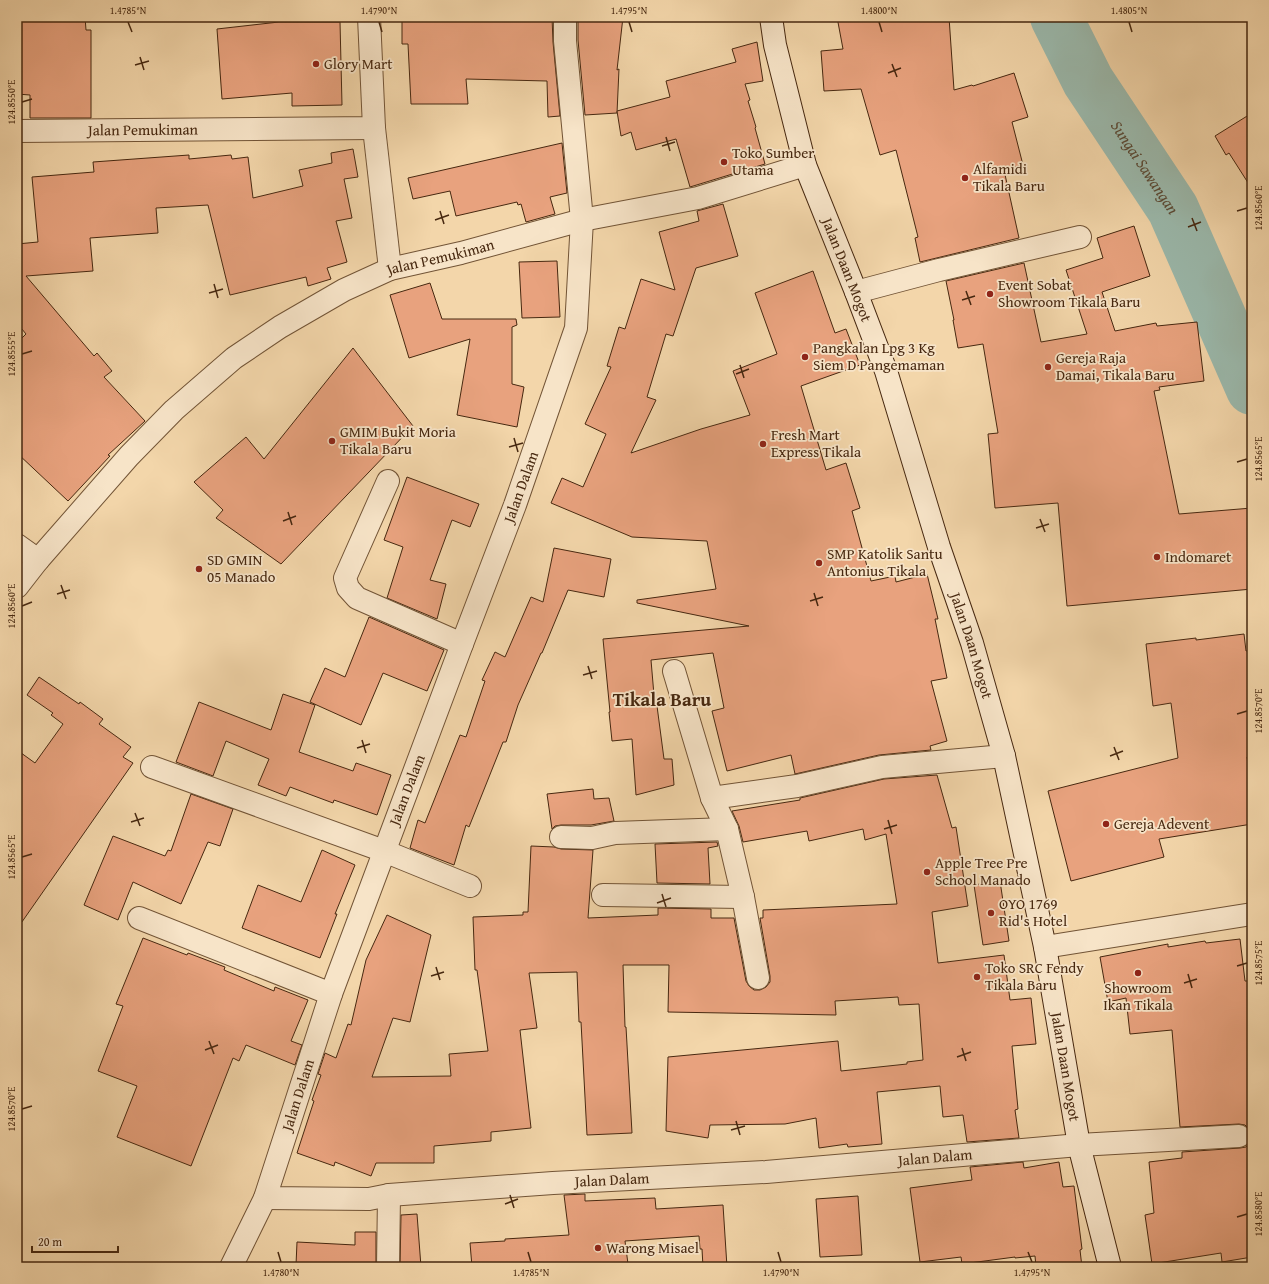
<svg xmlns="http://www.w3.org/2000/svg" width="1269" height="1284" font-family="'Gentium Book Plus',serif">
  <style>
    .lines { fill: none; stroke-linecap: round; stroke-linejoin: round }
    .river { stroke: #9bb9ac; stroke-width: 52 }
    .building { fill: #e8a27e; stroke: #472810 }
    .minor-casing { stroke: #725436; stroke-width: 24 }
    .tertiary-casing { stroke: #725436; stroke-width: 24 }
    .secondary-casing { stroke: #472810; stroke-width: 24 }
    .minor { stroke: #f7e4c8; stroke-width: 22 }
    .tertiary { stroke: #f7e4c8; stroke-width: 22 }
    .secondary { stroke: #f7e4c8; stroke-width: 22 }
    .ticks { fill: none; stroke: #472810; stroke-width: 1.5 }
    .poi-dot { fill: #8f2418; stroke: #f7e4c8; stroke-width: 1.5 }
    .labels { text-anchor: middle; stroke-width: 3.5; stroke-linejoin: round; paint-order: stroke }
    .poi-label { font-size: 15px; fill: #472810; stroke: #f7e4c8; text-anchor: start }
    .street-label { font-size: 15px; fill: #472810; stroke: #f7e4c8 }
    .water-label { font-size: 16px; font-style: italic; fill: #5c4c37; stroke: #f7e4c8 }
    .district-label { font-size: 19px; font-weight: bold; fill: #472810; stroke: #f7e4c8 }
    .neatline { fill: none; stroke: #472810; stroke-width: 1.5 }
    .ticks-label { font-size: 10px; text-anchor: middle; fill: #472810 }
  </style>
  <rect width="100%" height="100%" fill="#f3d6aa"/>
  <filter id="stains"><feTurbulence type="fractalNoise" baseFrequency=".005" numOctaves="4"/><feColorMatrix values="0 0 0 0 .2 0 0 0 0 .09 0 0 0 0 .02 0 0 0 .5 -.17"/></filter>
  <radialGradient id="worn" r=".72"><stop offset=".6" stop-color="#630" stop-opacity="0"/><stop offset="1" stop-color="#630" stop-opacity=".3"/></radialGradient>
  <g class="lines">
    <path class="river" id="s1" d="M1056 17 1088 81 1173 209 1252 389"/>
  </g>
  <g class="building">
    <polygon points="17,17 85,17 86,30 91,30 91,118 30,118 30,95 17,94"/>
    <polygon points="444,17 552,17 553,42 560,116 548,117 547,81 466,79 468,104 411,104 408,44 402,44 402,20 444,20"/>
    <polygon points="578,17 623,17 617,70 619,69 617,113 585,115 578,40"/>
    <polygon points="837,17 949,17 954,90 972,85 973,86 1014,73 1028,117 1012,122 1023,165 1004,170 1019,238 920,262 915,238 918,237 896,150 880,155 861,89 824,91 821,51 843,49"/>
    <polygon points="279,22 340,22 342,105 292,106 292,93 222,99 217,29"/>
    <polygon points="757,42 763,81 745,84 750,100 748,101 756,127 755,128 765,164 690,187 676,139 636,150 631,132 621,136 617,111 670,97 666,81 736,62 732,49"/>
    <polygon points="1252,113 1252,189 1229,153 1226,155 1215,136"/>
    <polygon points="562,143 567,193 550,197 555,214 526,222 521,204 518,205 517,202 456,216 450,191 413,199 408,178"/>
    <polygon points="353,149 358,177 344,179 352,218 336,221 347,262 327,268 331,279 308,286 306,277 230,295 208,205 156,208 158,233 90,238 93,271 26,276 94,356 97,353 112,371 104,377 145,421 108,455 110,456 68,501 17,453 17,343 26,334 17,323 17,244 38,242 32,177 94,172 93,162 189,155 189,159 231,155 232,159 248,157 253,198 303,186 299,170 332,163 331,153"/>
    <polygon points="723,204 738,256 696,268 673,336 666,334 647,397 656,400 631,453 701,429 750,415 733,371 777,354 755,293 813,271 835,333 846,329 860,365 801,386 826,470 846,463 860,508 852,511 871,581 895,576 896,582 927,574 938,619 935,619 947,678 931,681 947,741 930,746 931,750 879,755 795,774 791,755 727,771 712,711 724,708 713,653 651,660 655,707 657,706 664,759 672,759 674,785 636,795 632,739 612,741 609,712 610,712 603,639 749,626 637,603 637,600 716,589 707,541 632,537 551,503 562,478 583,487 606,434 585,424 611,367 607,366 619,327 625,329 641,279 675,290 659,232 699,221 697,211"/>
    <polygon points="1134,226 1150,276 1102,292 1115,331 1156,323 1157,326 1197,322 1204,381 1159,387 1160,390 1154,391 1179,514 1252,508 1252,589 1067,606 1058,503 995,508 988,434 998,433 983,344 958,348 953,320 954,320 946,281 1024,263 1041,342 1087,334 1066,270 1103,258 1097,238"/>
    <polygon points="557,261 560,317 522,318 519,262"/>
    <polygon points="430,283 442,319 516,319 517,325 512,327 512,384 524,387 517,427 457,415 470,339 409,358 390,295"/>
    <polygon points="353,348 413,426 281,564 216,518 223,510 194,482 246,437 264,459"/>
    <polygon points="407,477 479,504 470,527 452,520 430,580 446,584 437,619 387,598 403,547 384,540"/>
    <polygon points="554,548 611,559 604,597 568,590 542,653 541,653 518,705 506,742 503,742 469,827 466,825 454,865 410,848 418,820 425,823 460,735 466,737 485,681 482,680 495,652 505,657 531,597 543,602"/>
    <polygon points="369,617 444,650 427,691 383,673 361,725 310,702 325,668 345,677"/>
    <polygon points="1244,634 1246,651 1252,650 1252,757 1247,757 1252,794 1252,824 1159,839 1164,857 1071,881 1048,791 1178,758 1171,703 1153,706 1146,644 1196,638 1196,640"/>
    <polygon points="39,677 79,704 80,702 103,719 99,724 131,747 123,757 133,763 17,929 17,750 35,763 63,724 51,715 53,713 27,695"/>
    <polygon points="283,694 315,705 299,752 353,771 356,763 391,775 377,815 334,800 333,803 290,787 286,796 258,785 269,759 226,741 213,776 176,762 199,702 271,730"/>
    <polygon points="937,775 952,828 956,827 968,906 932,912 938,963 1004,955 1010,1000 1031,998 1036,1044 1012,1046 1018,1109 1015,1110 1019,1138 967,1142 963,1115 943,1117 940,1086 877,1092 882,1144 848,1147 847,1144 819,1148 816,1118 785,1124 710,1125 708,1138 666,1131 668,1057 838,1041 841,1071 907,1064 907,1062 923,1060 919,1004 899,1005 898,997 835,1001 836,1015 668,1012 669,965 623,965 625,1027 626,1027 632,1133 587,1135 581,1022 579,1022 577,972 529,973 537,1028 520,1030 531,1128 491,1132 491,1141 434,1146 434,1163 376,1163 371,1176 335,1162 334,1166 297,1153 314,1101 312,1100 321,1075 318,1074 325,1053 336,1058 348,1024 351,1025 366,960 387,915 431,935 410,1022 393,1018 372,1077 451,1076 449,1054 488,1051 477,970 475,970 473,917 523,915 523,912 528,912 531,846 554,847 561,849 593,850 588,918 658,915 658,908 711,909 711,918 734,918 746,981 749,986 754,990 760,990 766,987 770,982 770,976 760,918 763,918 763,910 897,904 886,834 865,840 863,829 809,841 807,831 743,842 739,826 732,811 800,800 800,798 884,779"/>
    <polygon points="593,789 594,799 609,798 614,821 591,825 561,825 555,826 552,829 547,794"/>
    <polygon points="191,794 233,809 220,846 208,842 181,904 133,882 118,920 84,905 113,836 165,856 168,850 171,851"/>
    <polygon points="717,842 718,846 708,848 710,884 657,883 655,844"/>
    <polygon points="322,850 355,865 335,914 337,914 320,958 242,928 258,885 301,902"/>
    <polygon points="1000,881 1009,941 983,945 974,885"/>
    <polygon points="143,938 187,955 188,953 225,967 224,970 274,991 275,987 308,1000 291,1041 302,1045 295,1065 246,1045 239,1061 233,1058 191,1166 117,1137 137,1086 98,1071 123,1006 116,1004"/>
    <polygon points="1240,939 1245,981 1252,981 1252,1257 1222,1262 1221,1253 1152,1264 1145,1215 1154,1213 1149,1162 1182,1158 1182,1152 1240,1148 1246,1147 1250,1142 1251,1135 1250,1130 1245,1125 1239,1124 1180,1127 1172,1030 1130,1034 1126,998 1108,1002 1100,957 1168,944 1168,947 1205,941 1206,943"/>
    <polygon points="1023,1162 1024,1168 1059,1162 1063,1187 1074,1186 1082,1249 1080,1250 1082,1267 1036,1267 1035,1256 1015,1258 1015,1257 962,1264 961,1257 920,1262 910,1188 972,1180 970,1167"/>
    <polygon points="585,1194 585,1201 655,1198 656,1209 723,1205 727,1267 703,1267 702,1249 700,1249 699,1236 625,1241 628,1264 607,1267 472,1267 470,1243 505,1241 505,1239 569,1235 564,1195"/>
    <polygon points="858,1196 862,1255 820,1257 816,1199"/>
    <polygon points="417,1214 421,1267 400,1267 401,1215"/>
    <polygon points="355,1232 376,1232 376,1267 330,1267 296,1265 297,1242 355,1245"/>
  </g>
  <g class="lines">
    <defs>
      <g id="minor">
        <path id="s2" d="M565 17V41L582 220 576 328 515 505 462 644 331 994 265 1198 369 1199 389 1195 553 1183 766 1172 1079 1145 1239 1136"/>
        <polyline points="374,128 390,269"/>
        <path id="s3" d="M17 131 374 128 369 17"/>
        <polyline points="856,292 939,270 1080,237"/>
        <polyline points="388,481 345,578 348,588 357,598 462,644"/>
        <polyline points="17,545 38,560"/>
        <path id="s4" d="M17 587 38 560 129 456 174 410 234 358 280 327 344 290 390 269 461 253 582 220 698 198 805 165"/>
        <polyline points="674,671 712,798 727,829 743,897 758,978"/>
        <polyline points="152,767 384,851 470,886"/>
        <polyline points="712,798 797,786 882,767 1004,756"/>
        <polyline points="561,837 592,838 615,833 727,829"/>
        <polyline points="603,895 743,897"/>
        <polyline points="139,918 331,994"/>
        <polyline points="231,1267 265,1198"/>
        <polyline points="388,1267 389,1195"/>
      </g>
      <polyline id="tertiary" points="1045,947 1252,914"/>
      <g id="secondary">
        <path id="s5" d="M771 17 775 45 805 165 856 292 886 371 939 547 972 643 1004 756 1045 947 1079 1145 1110 1267"/>
      </g>
    </defs>
    <use href="#minor" class="minor-casing"/>
    <use href="#tertiary" class="tertiary-casing"/>
    <use href="#secondary" class="secondary-casing"/>
    <use href="#minor" class="minor"/>
    <use href="#tertiary" class="tertiary"/>
    <use href="#secondary" class="secondary"/>
  </g>
  <path class="ticks" d="M128 22 132 32M379 22 382 32M629 22 632 32M879 22 882 32M1129 22 1132 32M140 57 144 70M892 64 897 77M135 65 149 61M888 73 901 68M22 102 32 99M666 137 670 151M662 146 675 142M440 211 444 224M1237 211 1247 208M1192 218 1197 231M435 220 449 215M1188 227 1201 222M214 284 218 298M966 291 971 305M209 293 223 289M962 300 975 296M22 354 32 351M740 365 744 378M736 374 749 369M514 438 518 452M509 447 523 443M1237 462 1247 459M288 512 292 525M1040 519 1045 532M283 521 296 516M1036 528 1049 524M61 585 66 599M814 593 818 606M57 594 70 590M810 601 823 597M22 606 32 602M588 666 592 679M583 675 597 671M1237 714 1247 711M362 740 366 753M1114 747 1119 760M357 748 370 744M1110 756 1123 751M135 813 140 826M888 820 892 834M131 822 144 818M884 829 897 825M22 857 32 854M662 894 666 907M657 903 671 898M1237 966 1247 963M436 967 440 980M1188 974 1192 988M431 976 444 972M1184 983 1197 979M209 1041 214 1054M962 1048 966 1061M205 1050 218 1045M957 1057 971 1052M22 1109 32 1106M736 1121 740 1135M731 1130 745 1126M510 1195 514 1208M505 1204 518 1199M1237 1217 1247 1214M278 1252 281 1262M528 1252 531 1262M778 1252 781 1262M1028 1252 1032 1262"/>
  <g class="poi-dot">
    <circle cx="316" cy="64" r="4"/>
    <circle cx="724" cy="162" r="4"/>
    <circle cx="965" cy="178" r="4"/>
    <circle cx="990" cy="294" r="4"/>
    <circle cx="805" cy="357" r="4"/>
    <circle cx="1048" cy="367" r="4"/>
    <circle cx="332" cy="441" r="4"/>
    <circle cx="763" cy="444" r="4"/>
    <circle cx="1157" cy="557" r="4"/>
    <circle cx="819" cy="563" r="4"/>
    <circle cx="199" cy="569" r="4"/>
    <circle cx="1106" cy="824" r="4"/>
    <circle cx="927" cy="872" r="4"/>
    <circle cx="991" cy="913" r="4"/>
    <circle cx="1138" cy="973" r="4"/>
    <circle cx="977" cy="977" r="4"/>
    <circle cx="598" cy="1248" r="4"/>
  </g>
  <g class="labels">
    <g class="poi-label">
      <text x="324" y="69">Glory Mart</text>
      <text x="732" y="158">Toko Sumber<tspan x="732" dy="17">Utama</tspan></text>
      <text x="973" y="174">Alfamidi<tspan x="973" dy="17">Tikala Baru</tspan></text>
      <text x="998" y="290">Event Sobat<tspan x="998" dy="17">Showroom Tikala Baru</tspan></text>
      <text x="813" y="353">Pangkalan Lpg 3 Kg<tspan x="813" dy="17">Siem D Pangemaman</tspan></text>
      <text x="1056" y="363">Gereja Raja<tspan x="1056" dy="17">Damai, Tikala Baru</tspan></text>
      <text x="340" y="437">GMIM Bukit Moria<tspan x="340" dy="17">Tikala Baru</tspan></text>
      <text x="771" y="440">Fresh Mart<tspan x="771" dy="17">Express Tikala</tspan></text>
      <text x="827" y="559">SMP Katolik Santu<tspan x="827" dy="17">Antonius Tikala</tspan></text>
      <text x="1165" y="562">Indomaret</text>
      <text x="207" y="565">SD GMIN<tspan x="207" dy="17">05 Manado</tspan></text>
      <text x="1114" y="829">Gereja Adevent</text>
      <text x="935" y="868">Apple Tree Pre<tspan x="935" dy="17">School Manado</tspan></text>
      <text x="999" y="909">OYO 1769<tspan x="999" dy="17">Rid's Hotel</tspan></text>
      <text x="985" y="973">Toko SRC Fendy<tspan x="985" dy="17">Tikala Baru</tspan></text>
      <text x="1138" y="993" text-anchor="middle">Showroom<tspan x="1138" dy="17">Ikan Tikala</tspan></text>
      <text x="606" y="1253">Warong Misael</text>
    </g>
    <g class="street-label">
      <text dy="5" stroke="none"><textPath href="#s3" startOffset="126">Jalan Pemukiman</textPath></text>
      <text dy="5" stroke="none"><textPath href="#s4" startOffset="548">Jalan Pemukiman</textPath></text>
      <text dy="5" stroke="none"><textPath href="#s5" startOffset="265">Jalan Daan Mogot</textPath></text>
      <text transform="translate(521 487) rotate(-70)" y="5">Jalan Dalam</text>
      <text dy="5" stroke="none"><textPath href="#s5" startOffset="661">Jalan Daan Mogot</textPath></text>
      <text transform="translate(407 790) rotate(-69)" y="5">Jalan Dalam</text>
      <text dy="5" stroke="none"><textPath href="#s5" startOffset="1093">Jalan Daan Mogot</textPath></text>
      <text transform="translate(298 1095) rotate(-72)" y="5">Jalan Dalam</text>
      <text dy="5" stroke="none"><textPath href="#s2" startOffset="1908">Jalan Dalam</textPath></text>
      <text dy="5" stroke="none"><textPath href="#s2" startOffset="1584">Jalan Dalam</textPath></text>
    </g>
    <g class="water-label">
      <text dy="6" stroke="none"><textPath href="#s1" startOffset="175">Sungai Sawangan</textPath></text>
    </g>
    <g class="district-label">
      <text x="662" y="706">Tikala Baru</text>
    </g>
  </g>
  <rect width="1269" height="1284" fill="none" stroke="#f3d6aa" stroke-width="44"/>
  <path d="M32 1246v6h86v-6" fill="none" stroke="#472810" stroke-width="2"/>
  <text x="38" y="1246" font-size="12" fill="#472810" stroke="#f7e4c8" stroke-width="3" paint-order="stroke">20 m</text>
  <rect x="22" y="22" width="1225" height="1240" class="neatline"/>
  <g class="ticks-label">
    <text x="128" y="14">1.4785°N</text>
    <text x="379" y="14">1.4790°N</text>
    <text x="629" y="14">1.4795°N</text>
    <text x="879" y="14">1.4800°N</text>
    <text x="1129" y="14">1.4805°N</text>
    <text transform="translate(11 102) rotate(-90)" y="4">124.8550°E</text>
    <text transform="translate(1258 208) rotate(-90)" y="4">124.8560°E</text>
    <text transform="translate(11 354) rotate(-90)" y="4">124.8555°E</text>
    <text transform="translate(1258 459) rotate(-90)" y="4">124.8565°E</text>
    <text transform="translate(11 606) rotate(-90)" y="4">124.8560°E</text>
    <text transform="translate(1258 711) rotate(-90)" y="4">124.8570°E</text>
    <text transform="translate(11 857) rotate(-90)" y="4">124.8565°E</text>
    <text transform="translate(1258 963) rotate(-90)" y="4">124.8575°E</text>
    <text transform="translate(11 1109) rotate(-90)" y="4">124.8570°E</text>
    <text transform="translate(1258 1214) rotate(-90)" y="4">124.8580°E</text>
    <text x="281" y="1276">1.4780°N</text>
    <text x="531" y="1276">1.4785°N</text>
    <text x="781" y="1276">1.4790°N</text>
    <text x="1032" y="1276">1.4795°N</text>
  </g>
  <rect width="100%" height="100%" filter="url(#stains)"/>
  <rect width="100%" height="100%" fill="url(#worn)"/>
</svg>
